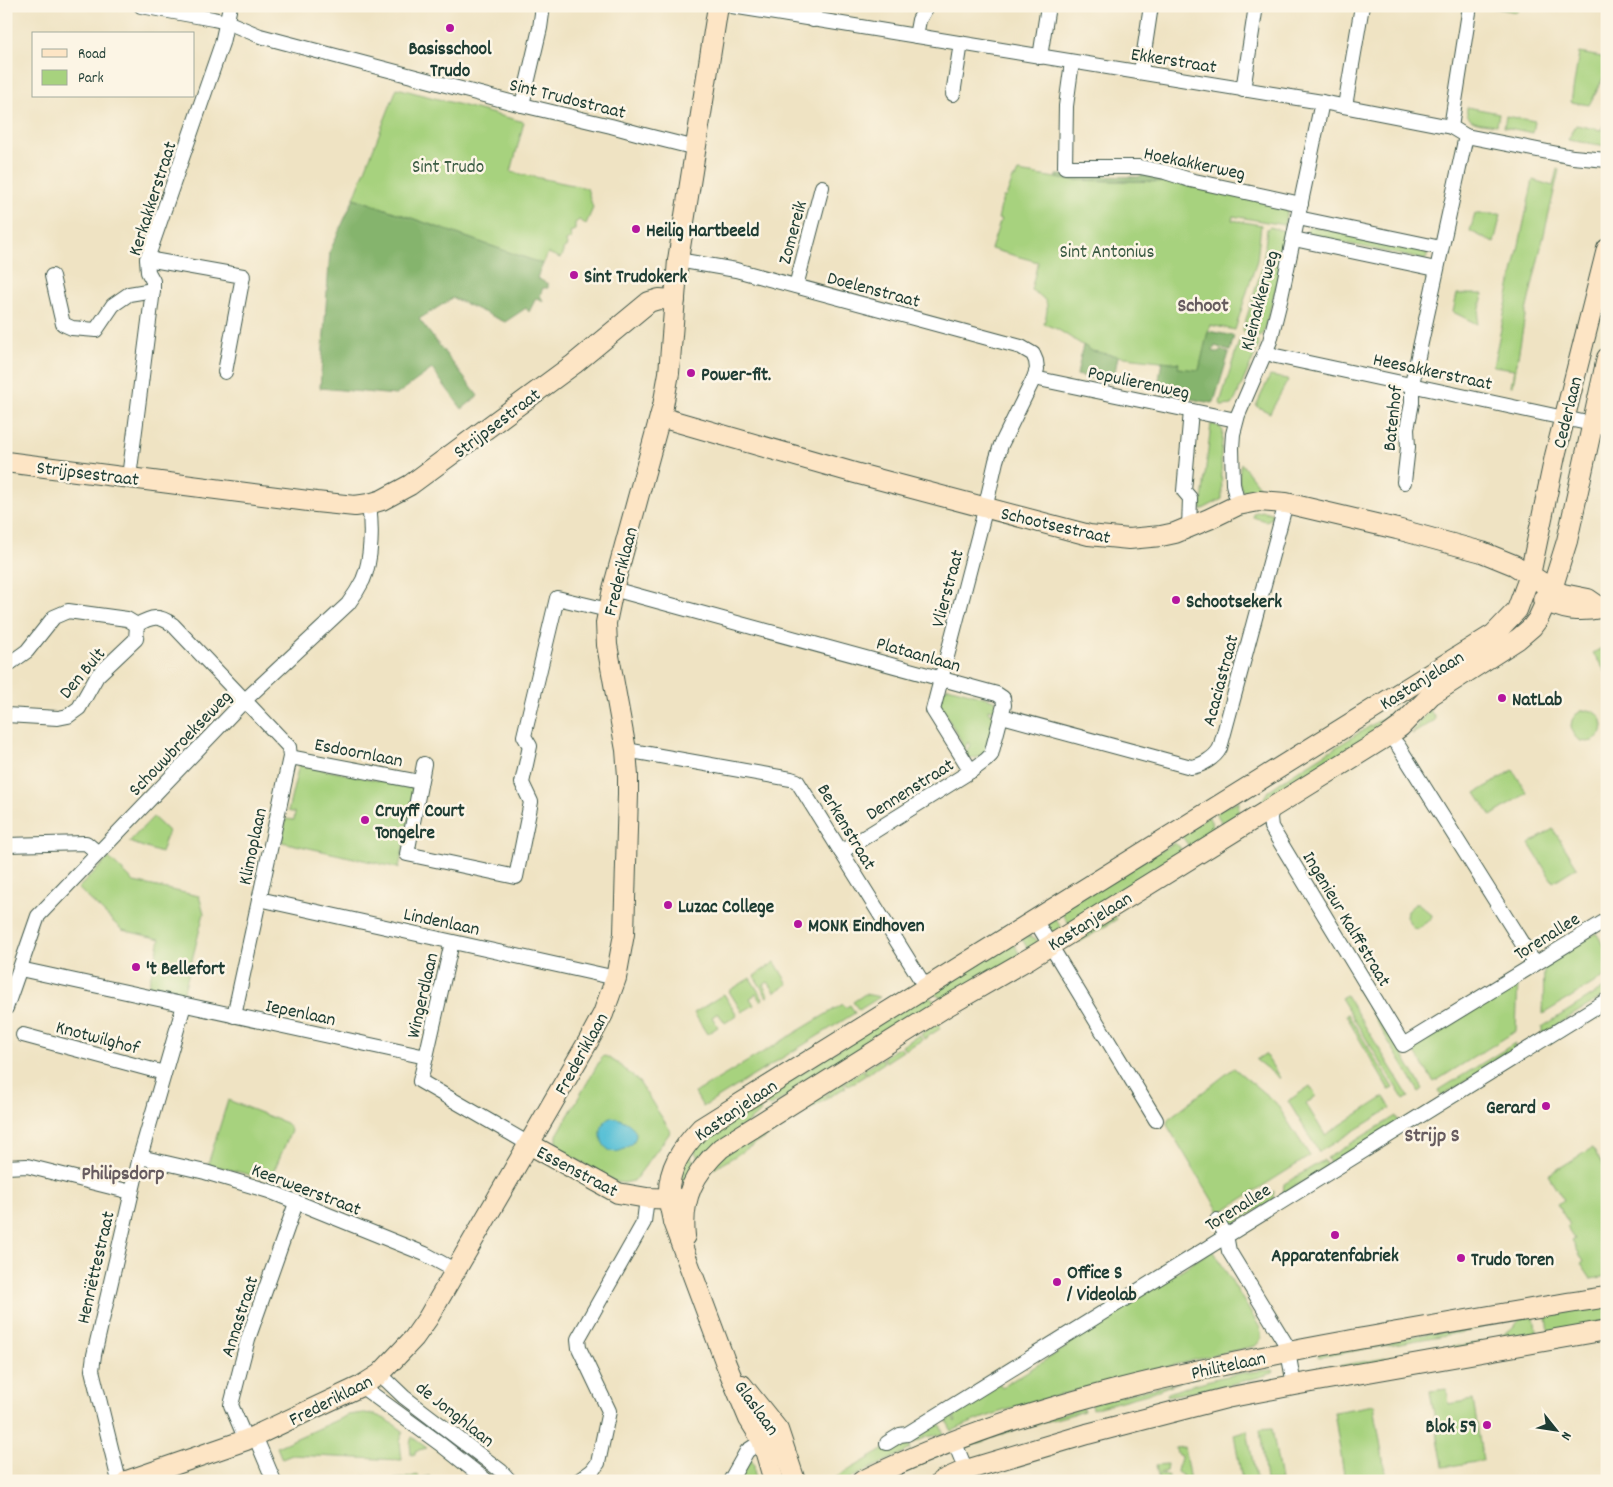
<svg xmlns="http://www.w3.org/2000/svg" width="1613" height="1487" font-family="Dekko,sans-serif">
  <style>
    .green { fill: #a7d27e; stroke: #638859 }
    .forest { fill: #85b46d; stroke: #527850 }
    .water { fill: #58c0d6; stroke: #3c7e85 }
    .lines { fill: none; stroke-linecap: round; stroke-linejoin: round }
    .street-casing { stroke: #3e5649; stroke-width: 16 }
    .secondary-casing { stroke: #3e5649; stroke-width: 22 }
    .street { stroke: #fff; stroke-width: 14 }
    .secondary { stroke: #fde5c5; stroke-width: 20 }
    .poi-dot { fill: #b5179e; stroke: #fcf5e5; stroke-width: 2 }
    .labels { text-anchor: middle; stroke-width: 5; stroke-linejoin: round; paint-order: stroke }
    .poi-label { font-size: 19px; font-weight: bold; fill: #1f3d34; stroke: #fcf5e5; text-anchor: start }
    .street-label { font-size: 19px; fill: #1f3d34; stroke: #fcf5e5 }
    .park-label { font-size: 19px; fill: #3a5b43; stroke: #fcf5e5 }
    .neighbourhood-label { font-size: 20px; font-weight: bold; fill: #675c60; stroke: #fcf5e5 }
  </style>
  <rect width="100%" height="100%" fill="#fcf5e5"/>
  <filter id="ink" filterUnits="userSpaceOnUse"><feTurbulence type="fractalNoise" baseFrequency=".02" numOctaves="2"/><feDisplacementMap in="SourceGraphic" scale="10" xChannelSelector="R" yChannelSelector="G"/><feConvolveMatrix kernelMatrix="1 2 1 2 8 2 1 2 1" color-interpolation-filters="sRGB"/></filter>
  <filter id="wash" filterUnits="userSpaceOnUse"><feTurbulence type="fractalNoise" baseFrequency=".0096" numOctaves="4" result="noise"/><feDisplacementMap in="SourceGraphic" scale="20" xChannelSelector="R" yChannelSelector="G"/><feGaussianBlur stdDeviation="1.12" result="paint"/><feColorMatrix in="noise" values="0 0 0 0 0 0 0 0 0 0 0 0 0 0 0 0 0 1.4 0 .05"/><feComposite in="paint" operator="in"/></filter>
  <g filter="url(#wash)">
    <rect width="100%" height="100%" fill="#efe3c3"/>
    <g class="green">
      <polygon points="1484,6 1518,6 1517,12"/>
      <polygon points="1579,53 1607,58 1607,71 1589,105 1571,102"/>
      <polygon points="397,88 524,122 511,172 587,188 593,208 586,224 579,220 575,223 575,230 570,232 571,238 566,241 567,246 563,249 563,255 560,258 548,253 543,264 354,198"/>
      <path d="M1467 107 1499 113 1497 125C1484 123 1464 124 1467 107Z"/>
      <polygon points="1506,116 1535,121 1533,133 1504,127"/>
      <polygon points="1607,118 1607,146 1568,140 1576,125 1600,130 1600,129 1604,130 1604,129 1602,128"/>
      <polygon points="1557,169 1559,170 1525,316 1513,386 1511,386 1514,369 1493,366 1533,180 1553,186"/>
      <path d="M1018 172 1068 180 1174 182 1288 207 1284 225 1233 216 1232 220 1261 225 1257 260 1235 330 1210 325 1199 371 1178 368V363L1108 355 1092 351 1057 329 1044 324C1049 304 1050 301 1031 290L1038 262 991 249 1001 219H998L1003 197H1006L1013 178H1015Z"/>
      <polygon points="1475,214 1501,214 1494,243 1470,231"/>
      <polygon points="1310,226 1425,250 1427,252 1427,257 1425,260 1307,235 1306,231"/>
      <polygon points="1270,227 1284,231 1287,234 1277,284 1263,334 1260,336 1244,332 1243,329 1263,265 1267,229"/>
      <polygon points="1457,294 1483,294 1477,324 1453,312"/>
      <polygon points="1242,338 1258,341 1259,345 1235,400 1231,405 1222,406 1220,403 1239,341"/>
      <polygon points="1270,376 1287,379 1288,380 1270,413 1256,406"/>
      <polygon points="1211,424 1219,426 1223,431 1221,455 1222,499 1201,510"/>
      <path d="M1241 463 1261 489C1258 492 1255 493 1250 493 1236 495 1239 472 1241 463Z"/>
      <polygon points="1262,511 1272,513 1272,515 1271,519 1265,521 1253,517 1253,513"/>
      <polygon points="1607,645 1607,674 1593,653"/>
      <path d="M948 687 995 700 998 706 997 711 988 709V712L996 714C994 723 990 744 986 751 981 759 971 760 964 755L970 745 968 742 962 752 959 745 962 742 944 712 940 714 941 693Z"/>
      <polygon points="1425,692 1404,719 1258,808 1268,791 1291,775"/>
      <polygon points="1429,709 1435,718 1434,721 1412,734 1419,722"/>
      <circle cx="1587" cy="726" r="16"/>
      <polygon points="299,765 412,787 414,793 399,868 282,842 286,819 294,820 295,813 288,811"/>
      <polygon points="1513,770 1527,793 1491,816 1476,793"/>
      <polygon points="1239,801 1238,817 1227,832 1215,811"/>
      <polygon points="1208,816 1219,836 1191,849 1181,835"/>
      <polygon points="153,817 168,831 161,853 129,842"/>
      <polygon points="1553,829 1577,867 1553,882 1529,844"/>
      <polygon points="1174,843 1180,847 1182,855 1070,925 1060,910"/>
      <polygon points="109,858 134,882 199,896 204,913 183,995 148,987 160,939 122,930 78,888"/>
      <polygon points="1415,904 1419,904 1432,915 1431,919 1417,929 1413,928 1406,916 1407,911"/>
      <path d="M1053 915 1062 929 1053 936C1047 928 1047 923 1053 915Z"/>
      <polygon points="1114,915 1117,919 1080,942 1075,934"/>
      <polygon points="1596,933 1607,950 1607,975 1543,1014 1544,965"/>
      <polygon points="1028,936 1035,938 1041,947 1030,953 1022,939"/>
      <polygon points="1012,941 1022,958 946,1000 931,992"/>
      <polygon points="775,962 788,984 775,992 768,982 763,985 769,996 767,997 754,976"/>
      <polygon points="750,978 763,999 760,1001 756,994 750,998 754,1005 742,1012 729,991"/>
      <polygon points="1518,980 1516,1031 1434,1082 1411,1047"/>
      <polygon points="1607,986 1607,994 1542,1034 1542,1027"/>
      <polygon points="1357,989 1361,990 1366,993 1423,1089 1419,1092"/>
      <polygon points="724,994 737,1015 725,1023 718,1013 712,1017 718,1027 707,1034 694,1013"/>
      <polygon points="865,994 880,997 859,1010 853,1002"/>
      <polygon points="925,995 942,1004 769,1107 765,1103 764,1097"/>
      <polygon points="1346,995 1409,1097 1404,1100 1341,998"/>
      <polygon points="843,1004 845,1008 850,1005 855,1013 703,1107 695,1093"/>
      <polygon points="1348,1014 1393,1088 1389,1090 1353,1028 1353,1027 1346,1015"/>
      <polygon points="938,1023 941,1028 924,1039 921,1034"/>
      <polygon points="919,1035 922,1040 905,1050 902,1046"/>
      <polygon points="1515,1043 1514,1051 1442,1096 1439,1090"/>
      <polygon points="900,1047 903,1051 886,1062 883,1057"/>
      <polygon points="1265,1054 1280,1078 1279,1078 1256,1060"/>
      <polygon points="605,1056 619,1064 639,1082 670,1130 669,1134 634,1181 624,1183 616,1182 557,1148 557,1135 602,1057"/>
      <polygon points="882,1058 884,1063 867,1074 864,1069"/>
      <polygon points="1234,1068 1276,1103 1310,1156 1220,1213 1167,1125 1168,1119"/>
      <polygon points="863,1070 866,1075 848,1086 845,1081"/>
      <polygon points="843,1082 846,1087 829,1097 826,1093"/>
      <polygon points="1310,1086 1316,1096 1306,1104 1325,1135 1384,1097 1391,1108 1319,1152 1288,1101"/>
      <polygon points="825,1094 828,1098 810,1109 807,1104"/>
      <polygon points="228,1100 286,1123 290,1128 291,1131 270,1180 208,1164"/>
      <polygon points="755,1104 761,1112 700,1161 691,1145"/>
      <polygon points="1396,1116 1399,1122 1331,1165 1327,1158"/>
      <polygon points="787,1117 790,1122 714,1169 713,1161"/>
      <polygon points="1592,1148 1607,1171 1607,1276 1591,1279 1581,1264 1584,1262 1572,1241 1575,1239 1567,1227 1570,1225 1557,1204 1564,1200 1548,1175"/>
      <polygon points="687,1151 697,1167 688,1183 675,1180"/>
      <polygon points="1324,1160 1328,1167 1283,1193 1284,1184"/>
      <polygon points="1274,1191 1273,1200 1232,1225 1225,1221"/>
      <path d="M1213 1250 1260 1328C1262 1335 1262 1341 1255 1346 1195 1359 1135 1375 1075 1391 1034 1402 991 1412 952 1431L944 1417 951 1415 955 1422 956 1421 952 1413 999 1383 1002 1387 1068 1346 1067 1342Z"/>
      <polygon points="1607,1303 1607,1327 1550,1337 1546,1313"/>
      <path d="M1534 1315 1537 1339 1320 1374V1369L1489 1341C1504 1335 1511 1331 1521 1318Z"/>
      <polygon points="1488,1324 1475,1330 1319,1357 1318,1352"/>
      <path d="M1272 1370 1274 1371 1273 1373C1238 1384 1203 1390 1168 1396L1167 1395 1168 1393C1203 1381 1234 1372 1272 1370Z"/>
      <polygon points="1180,1382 1147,1394 1092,1409 1091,1403"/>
      <polygon points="1447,1389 1449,1404 1473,1400 1483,1461 1443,1467 1430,1391"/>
      <polygon points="1374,1405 1386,1477 1364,1481 1345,1481 1334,1412"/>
      <polygon points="1083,1407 1084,1411 1005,1433 971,1446 970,1443"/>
      <path d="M364 1413C380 1414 391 1422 403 1431L400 1442 402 1460 292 1455 282 1459 277 1447 348 1415Z"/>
      <polygon points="938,1421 944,1434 927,1437 913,1443 910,1438"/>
      <polygon points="1272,1428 1281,1481 1266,1481 1260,1429"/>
      <polygon points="1247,1430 1256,1479 1242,1480 1234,1434"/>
      <polygon points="412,1437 427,1448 415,1451 415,1454 411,1455 410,1443"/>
      <polygon points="907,1440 911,1449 845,1481 830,1481 890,1446 892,1449"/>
      <path d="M1184 1447 1190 1481H1178V1479L1183 1476 1177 1472C1177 1466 1181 1462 1181 1456L1178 1455 1175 1448Z"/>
      <polygon points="750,1457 754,1465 755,1481 737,1481"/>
      <polygon points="1167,1464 1166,1471 1160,1473 1161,1475 1168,1475 1170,1481 1159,1481 1156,1465"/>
      <path d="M418 1475 419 1479 429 1476 434 1481H354L365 1476V1479C383 1481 400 1480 418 1475Z"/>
    </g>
    <g class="forest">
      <polygon points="1145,174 1175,181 1174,182 1068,180 1057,178 1057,175 1138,177"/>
      <polygon points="354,198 543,264 537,278 548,284 548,288 543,288 540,295 543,301 536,298 529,312 526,308 505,322 453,298 419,319 478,396 462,409 432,369 396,395 320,388 330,251"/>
      <polygon points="1208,331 1234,336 1230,351 1215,346 1213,351 1219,353 1221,350 1229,353 1214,402 1211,403 1157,392 1162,361 1179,363 1178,368 1199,370"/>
      <polygon points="1083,345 1092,351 1118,356 1113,383 1077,375"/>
    </g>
    <path class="water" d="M611 1117C623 1118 645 1130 632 1143 604 1170 590 1126 611 1117Z"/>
  </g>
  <g filter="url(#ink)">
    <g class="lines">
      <defs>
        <g id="street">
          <polyline points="141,6 213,19 227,22 260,36 522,105 611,126 644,135 696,148"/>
          <polyline points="732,6 1322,102 1451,127 1466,136 1573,157 1607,160"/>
          <polyline points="813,20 815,6"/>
          <polyline points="916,36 919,20 927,6"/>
          <polyline points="1040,57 1048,6"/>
          <polyline points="1072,62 1066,106 1065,167 1140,167 1165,172 1190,180 1301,204"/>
          <polyline points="1141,72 1151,6"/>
          <polyline points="1243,90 1256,6"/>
          <polyline points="953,94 961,43"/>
          <polyline points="522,105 540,28 543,6"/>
          <polyline points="1345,106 1362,6"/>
          <polyline points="1451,127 1470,6"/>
          <polyline points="1298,218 1441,248"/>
          <polyline points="1294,239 1436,269"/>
          <polyline points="147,259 243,276 225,372"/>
          <polyline points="678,260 736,270 1021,347 1033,354 1036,361 1037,369 1034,378 1001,445 996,461 983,518 933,710 971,771"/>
          <polyline points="52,276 63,324 72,328 96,330 113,305 129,294 153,290"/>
          <polyline points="796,286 822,187"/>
          <polyline points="1266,352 1276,356 1592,424"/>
          <polyline points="1034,378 1236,420"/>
          <polyline points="129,477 153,290 153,281 148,272 147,259 222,43 230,6"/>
          <polyline points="1404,482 1408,447 1407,429 1412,403 1412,384 1466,136"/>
          <polyline points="1238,505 1233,484 1232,448 1233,434 1238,415 1270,341 1281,297 1322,102"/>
          <polyline points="1189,528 1190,498 1184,491 1191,411"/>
          <polyline points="613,589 997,694 1003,698 1004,705 991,755 986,760 971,771 841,852"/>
          <path d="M137 625C152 616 159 615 173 625L289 747 290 757 234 1016"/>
          <polyline points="6,666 27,651 54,617 68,611 127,619 137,625"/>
          <polyline points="6,715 58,718 68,716 79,708 97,676 136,639 137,625"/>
          <path d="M1002 716 1191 767C1201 766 1215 758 1220 748L1286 503"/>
          <polyline points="1389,735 1399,747 1535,964"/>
          <polyline points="626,750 791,779 797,781 926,988"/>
          <polyline points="290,757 420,782"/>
          <polyline points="424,764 407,854 516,877 531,802 522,783 530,746 524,736 557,598 608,610"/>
          <polyline points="1272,807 1270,818 1271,827 1403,1045 1607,920"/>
          <polyline points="6,845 86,843 98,853"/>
          <polyline points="259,899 616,978"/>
          <polyline points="1035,920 1156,1120"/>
          <polyline points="20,969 426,1057 420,1081 529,1144"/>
          <path d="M6 1008 38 916 244 701 348 604C354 596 359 588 363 580 372 559 372 527 369 504"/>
          <polyline points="23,1035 164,1073"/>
          <polyline points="426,1057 452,942"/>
          <polyline points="140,1157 205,1172 269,1191 425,1254 456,1271"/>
          <polyline points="6,1167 27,1166 131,1192"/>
          <polyline points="1217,1220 1226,1235 1229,1251 1287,1346 1294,1385"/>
          <polyline points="380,1374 404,1397 501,1471 510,1481"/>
          <polyline points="361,1386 439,1443 487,1481"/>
          <polyline points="255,1436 274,1481"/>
          <polyline points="246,1440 231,1405 248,1339 296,1203"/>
          <polyline points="954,1441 966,1470"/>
          <polyline points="887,1443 900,1435 907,1434 1607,1000"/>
          <polyline points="119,1481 92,1370 94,1355 140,1157 184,1005"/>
          <polyline points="578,1481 592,1471 598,1463 609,1411 579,1348 578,1339 644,1222 647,1198"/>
          <polyline points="730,1481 747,1451 768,1437"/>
        </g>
        <g id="secondary">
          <polyline points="660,417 855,473 1089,535 1129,539 1161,536 1175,533 1209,519 1238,505 1259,501 1286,503 1397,529 1482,552 1514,565 1552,589 1563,594 1588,599 1601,608"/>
          <polyline points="6,462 316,502 355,506 369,504 382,500 410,485 574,364 649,302 659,299 675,300"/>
          <path d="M1543 599C1562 611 1580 612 1601 608"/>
          <polyline points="529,1144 618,1193 647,1198 682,1199"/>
          <path d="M685 1236C681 1198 694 1173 721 1148L947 1006 1030 958 1389 735 1400 727 1431 695 1518 639 1532 627 1538 619 1552 589 1567 541 1607 358"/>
          <polyline points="742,1385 778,1430 795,1481"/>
          <polyline points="127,1481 246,1440 361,1386 380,1374 414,1338 428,1318 589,1040 603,1014 616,978 624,934 628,794 628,776 626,750 607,645 606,623 613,589 663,406 669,373 678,260 718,6"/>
          <path d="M774 1481 762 1440 749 1419 726 1364 673 1222C672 1214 669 1206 669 1198 667 1169 682 1148 701 1128L1494 634 1517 610 1530 575 1555 456 1607 249"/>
          <path d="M862 1481C1014 1406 1182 1371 1347 1341 1434 1326 1520 1310 1607 1297"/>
          <polyline points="941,1481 966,1470 1087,1434 1226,1398 1294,1385 1607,1330"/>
        </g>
      </defs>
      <use href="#street" class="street-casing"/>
      <use href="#secondary" class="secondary-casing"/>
      <use href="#street" class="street"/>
      <use href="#secondary" class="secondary"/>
    </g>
  </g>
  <g class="poi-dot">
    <circle cx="450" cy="28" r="5"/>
    <circle cx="636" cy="229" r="5"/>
    <circle cx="574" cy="275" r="5"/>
    <circle cx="691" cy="373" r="5"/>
    <circle cx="1176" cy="600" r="5"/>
    <circle cx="1502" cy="698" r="5"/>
    <circle cx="365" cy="820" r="5"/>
    <circle cx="668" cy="905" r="5"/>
    <circle cx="798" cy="924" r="5"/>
    <circle cx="136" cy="967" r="5"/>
    <circle cx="1546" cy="1106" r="5"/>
    <circle cx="1335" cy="1235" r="5"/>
    <circle cx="1461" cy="1258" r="5"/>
    <circle cx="1057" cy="1282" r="5"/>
    <circle cx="1487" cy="1425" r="5"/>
  </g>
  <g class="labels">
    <g class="poi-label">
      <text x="450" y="54" text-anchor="middle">Basisschool<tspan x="450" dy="22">Trudo</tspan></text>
      <text x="646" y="236">Heilig Hartbeeld</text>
      <text x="584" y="282">Sint Trudokerk</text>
      <text x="701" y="380">Power-fit.</text>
      <text x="1186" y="607">Schootsekerk</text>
      <text x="1512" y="705">NatLab</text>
      <text x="375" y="816">Cruyff Court<tspan x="375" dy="22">Tongelre</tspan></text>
      <text x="678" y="912">Luzac College</text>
      <text x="808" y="931">MONK Eindhoven</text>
      <text x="146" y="974">'t Bellefort</text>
      <text x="1536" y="1113" text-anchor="end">Gerard</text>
      <text x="1335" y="1261" text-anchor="middle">Apparatenfabriek</text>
      <text x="1471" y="1265">Trudo Toren</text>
      <text x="1067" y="1278">Office S<tspan x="1067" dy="22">/ Videolab</tspan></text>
      <text x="1477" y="1432" text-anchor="end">Blok 59</text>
    </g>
    <g class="street-label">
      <text transform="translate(1174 59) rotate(9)" y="7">Ekkerstraat</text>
      <text transform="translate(568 97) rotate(14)" y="7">Sint Trudostraat</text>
      <text transform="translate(1195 162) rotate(12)" y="7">Hoekakkerweg</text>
      <text transform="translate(151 198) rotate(-72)" y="7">Kerkakkerstraat</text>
      <text transform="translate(791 232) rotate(-75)" y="7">Zomereik</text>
      <text transform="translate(874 288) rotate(15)" y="7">Doelenstraat</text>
      <text transform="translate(1258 300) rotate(-75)" y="7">Kleinakkerweg</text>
      <text transform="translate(1433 370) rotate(12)" y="7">Heesakkerstraat</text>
      <text transform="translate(1139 381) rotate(12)" y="7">Populierenweg</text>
      <text transform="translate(1566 412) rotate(-76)" y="7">Cederlaan</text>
      <text transform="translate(1391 418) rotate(-84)" y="7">Batenhof</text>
      <text transform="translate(496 422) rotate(-37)" y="7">Strijpsestraat</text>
      <text transform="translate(88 472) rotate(7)" y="7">Strijpsestraat</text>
      <text transform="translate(1056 524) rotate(13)" y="7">Schootsestraat</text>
      <text transform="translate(619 571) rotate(-76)" y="7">Frederiklaan</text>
      <text transform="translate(946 588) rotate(-75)" y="7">Vlierstraat</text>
      <text transform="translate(919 653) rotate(16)" y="7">Plataanlaan</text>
      <text transform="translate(81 672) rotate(-50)" y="7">Den Bult</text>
      <text transform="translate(1421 679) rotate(-32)" y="7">Kastanjelaan</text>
      <text transform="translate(1219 680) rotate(-75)" y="7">Acaciastraat</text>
      <text transform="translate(179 742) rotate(-46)" y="7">Schouwbroekseweg</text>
      <text transform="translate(359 751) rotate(11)" y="7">Esdoornlaan</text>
      <text transform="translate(909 788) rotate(-32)" y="7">Dennenstraat</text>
      <text transform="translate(848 826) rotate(59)" y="7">Berkenstraat</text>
      <text transform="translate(251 846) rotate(-78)" y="7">Klimoplaan</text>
      <text transform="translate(1348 918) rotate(59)" y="7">Ingenieur Kalffstraat</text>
      <text transform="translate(442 920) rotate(12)" y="7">Lindenlaan</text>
      <text transform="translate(1089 920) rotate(-32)" y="7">Kastanjelaan</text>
      <text transform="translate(1546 935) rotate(-32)" y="7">Torenallee</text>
      <text transform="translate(421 995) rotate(-77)" y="7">Wingerdlaan</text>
      <text transform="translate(301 1011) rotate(12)" y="7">Iepenlaan</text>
      <text transform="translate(98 1036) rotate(15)" y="7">Knotwilghof</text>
      <text transform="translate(580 1053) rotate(-61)" y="7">Frederiklaan</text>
      <text transform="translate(735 1109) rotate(-34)" y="7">Kastanjelaan</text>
      <text transform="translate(578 1170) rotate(28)" y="7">Essenstraat</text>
      <text transform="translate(307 1188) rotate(21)" y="7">Keerweerstraat</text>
      <text transform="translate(1237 1206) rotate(-32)" y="7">Torenallee</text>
      <text transform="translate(94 1267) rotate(-77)" y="7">Henriëttestraat</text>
      <text transform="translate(238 1316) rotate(-72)" y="7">Annastraat</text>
      <text transform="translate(1228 1364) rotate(-12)" y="7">Philitelaan</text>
      <text transform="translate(330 1399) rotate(-27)" y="7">Frederiklaan</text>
      <text transform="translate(758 1407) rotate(54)" y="7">Glaslaan</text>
      <text transform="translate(456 1413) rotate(38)" y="7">de Jonghlaan</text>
    </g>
    <g class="park-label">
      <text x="448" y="172">Sint Trudo</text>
      <text x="1107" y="257">Sint Antonius</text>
    </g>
    <g class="neighbourhood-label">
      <text x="1203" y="311">Schoot</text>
      <text x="1432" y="1141">Strijp S</text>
      <text x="123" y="1179">Philipsdorp</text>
    </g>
  </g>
  <rect width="1613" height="1487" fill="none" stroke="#fcf5e5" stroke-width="25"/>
  <rect x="32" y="32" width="162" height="65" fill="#fcf5e5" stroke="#a4ab9e"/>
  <rect x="42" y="49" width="25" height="8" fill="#fde5c5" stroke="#a4ab9e"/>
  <text x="78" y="58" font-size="15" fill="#1f3d34">Road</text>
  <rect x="42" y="70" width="25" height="15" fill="#a7d27e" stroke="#a4ab9e"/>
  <text x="78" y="82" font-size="15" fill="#1f3d34">Park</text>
  <g transform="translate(1556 1430) rotate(120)" stroke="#fcf5e5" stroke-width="4" paint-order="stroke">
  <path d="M0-4L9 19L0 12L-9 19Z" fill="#1f3d34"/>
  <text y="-8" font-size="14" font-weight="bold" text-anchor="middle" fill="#1f3d34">N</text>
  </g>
</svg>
